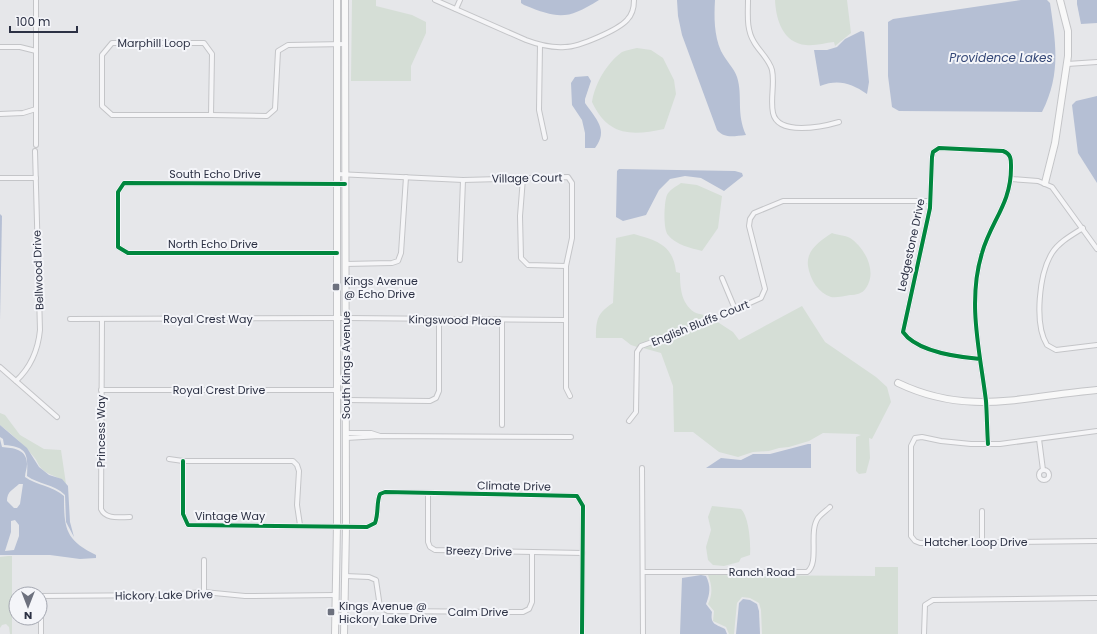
<svg xmlns="http://www.w3.org/2000/svg" width="1097" height="634" font-family="Poppins,sans-serif">
  <style>
    .green { fill: #d5ded6 }
    .water { fill: #b5bfd4; fill-rule: evenodd }
    .lines { fill: none; stroke-linecap: round; stroke-linejoin: round }
    .street-casing { stroke: #c4c5c8; stroke-width: 6 }
    .secondary-casing { stroke: #c4c5c8; stroke-width: 8 }
    .street { stroke: #f5f5f7; stroke-width: 4 }
    .secondary { stroke: #f8f8f8; stroke-width: 6 }
    .cycleway-casing { stroke: #f4f5f9; stroke-width: 6 }
    .cycleway { stroke: #00873e; stroke-width: 4 }
    .poi-dot { fill: #6d717e; stroke: #f4f5f9; stroke-width: 1.5 }
    .labels { text-anchor: middle; stroke-width: 4; stroke-linejoin: round; paint-order: stroke }
    .street-label { font-size: 11px; fill: #2c3144; stroke: #f4f5f9 }
    .poi-label { font-size: 11px; fill: #2c3144; stroke: #f4f5f9; text-anchor: start }
    .water-label { font-size: 12px; font-style: italic; fill: #364978; stroke: #f4f5f9 }
  </style>
  <rect width="100%" height="100%" fill="#e6e7ea"/>
  <g class="green">
    <polygon points="352,0 376,0 376,6 412,15 426,22 426,33 411,66 411,81 351,81"/>
    <path d="M775 0H847L851 33 835 46 834 42C825 43 815 46 806 45 783 43 776 20 775 0Z"/>
    <path d="M637 48 651 50 663 58 674 80 676 94 664 129C631 136 608 136 592 102 595 83 607 63 622 52 626 50 633 49 637 48Z"/>
    <path d="M681 183 697 185 722 196 718 228 702 251C691 248 676 245 668 235 663 229 664 202 667 195 669 190 677 186 681 183Z"/>
    <path d="M832 233C837 235 845 235 850 238 864 247 878 271 866 288 862 294 856 295 850 295 844 296 836 298 831 297 818 293 810 279 808 266 806 250 820 241 832 233Z"/>
    <path d="M634 234C658 241 673 245 676 272L680 273C680 287 681 303 694 312 699 315 708 315 713 317L651 339 637 347 631 345 622 338H596C596 320 597 313 613 303L616 238Z"/>
    <polygon points="802,306 825,342 876,377 887,387 891,402 872,439 869,438 870,458 866,473 859,474 856,471 856,437 861,435 857,434 823,433 809,441 789,447 779,448 769,451 753,452 738,457 719,452 693,432 674,432 673,386 661,353 643,348 716,321 733,332 739,340"/>
    <path d="M0 413 5 415 20 435 44 449 61 450 66 484C60 476 48 476 41 468 38 465 37 460 34 457 24 445 13 435 0 425Z"/>
    <path d="M712 506 741 509C749 517 751 543 750 555L741 558 739 562 724 566 713 565 708 560 706 547 711 530 708 517Z"/>
    <polygon points="8,556 12,556 12,634 10,634 9,627 6,624 2,625 0,628 0,557"/>
    <path d="M875 567H898V634H762L761 610 759 603 750 598 742 597 737 603 734 634H729L726 627 713 621 714 611 708 604C713 594 712 585 708 575L875 576Z"/>
  </g>
  <g class="water">
    <path d="M521 0H599C567 20 559 19 524 5L521 3Z"/>
    <path d="M677 0H715C714 17 714 35 721 51 726 61 734 68 737 77 743 96 736 113 746 135 734 136 725 139 717 130L682 35 678 16Z"/>
    <path d="M1021 0H1047L1050 3C1056 44 1061 74 1042 112L899 111 892 107 888 76V22L893 19Z"/>
    <polygon points="1077,0 1097,0 1097,23 1081,24 1077,4"/>
    <path d="M861 31 864 32 869 82 867 94C851 83 838 79 820 86L814 50H827L837 47 845 39Z"/>
    <path d="M588 76 591 81 585 99V103C596 119 609 130 595 148H585V133L582 120 572 105 571 83 575 77Z"/>
    <polygon points="1097,96 1097,183 1078,153 1072,105 1076,101"/>
    <polygon points="619,169 735,171 742,173 743,176 724,191 701,178 685,176 670,179 659,190 646,215 623,221 616,217 617,171"/>
    <polygon points="0,214 2,216 0,321"/>
    <path d="M0 425 27 448 39 467 49 475 62 479 68 486 70 522 74 537 66 522 65 495C54 484 38 484 27 476 28 454 28 447 4 445L3 439 0 437Z"/>
    <path d="M0 439 2 447C13 448 27 449 27 464 27 468 25 473 25 477 36 485 53 486 64 496 64 528 65 540 96 555V558L80 559 50 555H0ZM19 484H23L20 504 17 508H14L7 501C7 491 13 490 19 484ZM15 520 19 525V536L14 550 5 551 11 532V521Z"/>
    <polygon points="808,444 811,444 811,468 706,468 721,458 741,460 753,454 770,454"/>
    <path d="M701 575 706 576C711 586 710 594 706 604L712 612C710 624 715 624 725 629L727 634H680L682 578Z"/>
    <polygon points="743,599 750,600 757,604 759,611 760,634 736,634 739,603"/>
  </g>
  <g class="lines">
    <defs>
      <g id="street">
        <polyline points="36,0 36,145"/>
        <path d="M435 0 526 40C539 45 551 48 565 47 579 47 618 30 627 20 633 14 634 7 634 0"/>
        <path d="M748 0C748 14 746 29 754 42 759 51 769 59 772 70 775 84 770 99 773 113 778 136 822 127 839 122"/>
        <polyline points="456,9 460,0"/>
        <polygon points="112,43 204,43 212,54 211,115 112,115 102,106 102,55"/>
        <polyline points="540,45 539,110 545,138"/>
        <polyline points="0,47 20,47 36,51"/>
        <polyline points="1067,64 1097,62"/>
        <polyline points="0,114 23,113 36,109"/>
        <polyline points="211,115 267,116 275,109 278,51 288,45 346,44"/>
        <polyline points="337,174 463,180 568,177 572,183 572,238 566,266 566,388 570,396"/>
        <polyline points="0,178 36,178"/>
        <polyline points="523,178 520,216 521,258 528,265 566,266"/>
        <polyline points="1011,179 1038,181 1052,187 1097,249"/>
        <path d="M1083 228C1072 235 1059 242 1052 253 1039 274 1034 324 1047 345L1056 350 1097 345"/>
        <polyline points="337,253 128,253 118,247 118,192 124,183 345,184"/>
        <polyline points="460,260 463,180"/>
        <polyline points="345,264 392,263 398,261 401,253 406,177"/>
        <polyline points="722,278 735,309"/>
        <polyline points="70,319 346,318 565,320"/>
        <path d="M102 319 101 509C106 520 120 517 130 517"/>
        <polyline points="502,320 502,425"/>
        <path d="M980 359C957 357 917 352 903 332L930 208 932 157 933 152 939 148 1003 151C1012 154 1011 161 1011 168 1011 204 991 221 982 253 967 302 980 352 986 401 987 416 987 430 988 444"/>
        <polyline points="0,367 57,417"/>
        <path d="M16 381C31 367 38 351 40 330L35 151"/>
        <polyline points="101,390 337,390"/>
        <polyline points="346,400 430,401 436,398 439,391 439,320"/>
        <polyline points="629,421 636,412 637,352 641,346 705,323 761,298 765,289 749,226 750,219 754,213 783,201 930,201"/>
        <polyline points="1097,431 1000,444 971,444 941,441 922,437 915,438 911,446 911,536 915,541 920,543 1097,541"/>
        <polyline points="346,433 371,433 380,436"/>
        <polyline points="346,438 380,436 571,437"/>
        <polyline points="1039,439 1043,470"/>
        <polyline points="169,459 183,461 293,461 297,465 299,471 297,505 300,525"/>
        <path d="M183 461V514L188 525 367 527 375 523C379 513 376 503 380 494L385 492 577 496 583 506 582 634"/>
        <polyline points="642,468 643,634"/>
        <circle cx="1044" cy="475" r="5"/>
        <polyline points="428,493 428,542 430,547 435,550 583,553"/>
        <polyline points="982,511 982,542"/>
        <polyline points="204,560 204,592"/>
        <path d="M643 572H807C820 563 808 532 818 518 821 514 827 510 830 507"/>
        <polyline points="345,576 369,577 376,580 380,607 388,611 523,612 529,609 532,602 532,552"/>
        <polyline points="40,596 167,595 204,592 245,596 335,595"/>
        <polyline points="41,634 41,596"/>
        <polyline points="924,634 925,605 933,600 1097,598"/>
      </g>
      <g id="secondary">
        <polyline points="1045,183 1055,143 1068,56 1068,31 1060,0"/>
        <path d="M898 383C969 417 1024 396 1097 390"/>
        <polyline points="335,634 337,525 337,0"/>
        <polyline points="344,634 346,527 345,0"/>
      </g>
    </defs>
    <use href="#street" class="street-casing"/>
    <use href="#secondary" class="secondary-casing"/>
    <use href="#street" class="street"/>
    <use href="#secondary" class="secondary"/>
    <defs>
      <g id="cycleway">
        <polyline points="337,253 128,253 118,247 118,192 124,183 345,184"/>
        <path d="M980 359C957 357 917 352 903 332L930 208 932 157 933 152 939 148 1003 151C1012 154 1011 161 1011 168 1011 204 991 221 982 253 967 302 980 352 986 401 987 416 987 430 988 444"/>
        <path d="M183 461V514L188 525 367 527 375 523C379 513 376 503 380 494L385 492 577 496 583 506 582 634"/>
      </g>
    </defs>
    <use href="#cycleway" class="cycleway-casing"/>
    <use href="#cycleway" class="cycleway"/>
  </g>
  <g class="poi-dot">
    <rect x="332" y="283" width="8" height="8" rx="2"/>
    <rect x="327" y="608" width="8" height="8" rx="2"/>
  </g>
  <g class="labels">
    <g class="street-label">
      <text x="154" y="47">Marphill Loop</text>
      <text x="215" y="178">South Echo Drive</text>
      <text transform="translate(527 178) rotate(-1)" y="4">Village Court</text>
      <text x="213" y="248">North Echo Drive</text>
      <text transform="translate(911 245) rotate(-78)" y="4">Ledgestone Drive</text>
      <text transform="translate(38 270) rotate(-92)" y="4">Bellwood Drive</text>
      <text x="208" y="323">Royal Crest Way</text>
      <text transform="translate(455 320) rotate(1)" y="4">Kingswood Place</text>
      <text transform="translate(700 323) rotate(-22)" y="4">English Bluffs Court</text>
      <text transform="translate(346 365) rotate(-90)" y="4">South Kings Avenue</text>
      <text x="219" y="394">Royal Crest Drive</text>
      <text transform="translate(101 431) rotate(-90)" y="4">Princess Way</text>
      <text transform="translate(514 486) rotate(1)" y="4">Climate Drive</text>
      <text x="230" y="520">Vintage Way</text>
      <text x="976" y="546">Hatcher Loop Drive</text>
      <text transform="translate(479 551) rotate(1)" y="4">Breezy Drive</text>
      <text x="762" y="576">Ranch Road</text>
      <text transform="translate(164 595) rotate(-1)" y="4">Hickory Lake Drive</text>
      <text x="478" y="616">Calm Drive</text>
    </g>
    <g class="poi-label">
      <text x="344" y="285">Kings Avenue<tspan x="344" dy="13">@ Echo Drive</tspan></text>
      <text x="339" y="610">Kings Avenue @<tspan x="339" dy="13">Hickory Lake Drive</tspan></text>
    </g>
    <g class="water-label">
      <text x="1001" y="62">Providence Lakes</text>
    </g>
  </g>
  <g transform="translate(28 606) rotate(180)"><circle r="19" fill="#f4f5f9" stroke="#a4a7b1"/>
  <path d="M0-3L7 15L0 10L-7 15Z" fill="#6d717e"/>
  <text y="-6" font-size="11" font-weight="bold" text-anchor="middle" fill="#2c3144">N</text>
  </g>
  <path d="M10 26v6h67v-6" fill="none" stroke="#2c3144" stroke-width="2"/>
  <text x="16" y="26" font-size="12" fill="#2c3144" stroke="#f4f5f9" stroke-width="3" paint-order="stroke">100 m</text>
</svg>
